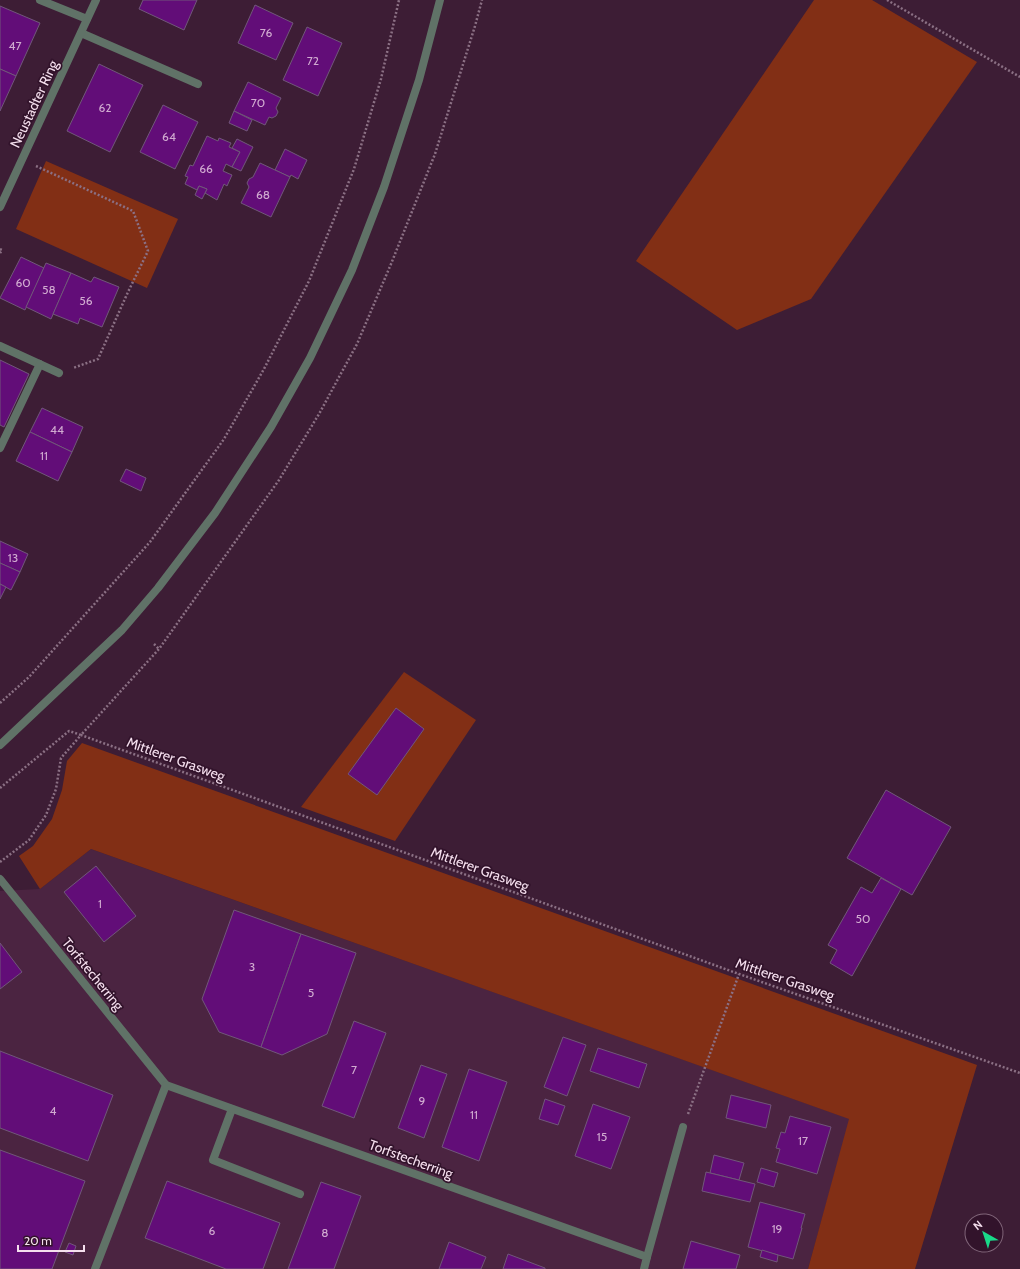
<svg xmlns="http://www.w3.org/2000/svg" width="1020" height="1269" font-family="Cabin,sans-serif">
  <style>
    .built { fill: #4b2441 }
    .green { fill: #822f15 }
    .building { fill: #620d78; stroke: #71577a }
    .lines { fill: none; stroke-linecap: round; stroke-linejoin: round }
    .path { stroke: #8b7084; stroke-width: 2.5; stroke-dasharray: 2 2; stroke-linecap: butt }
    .service { stroke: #607267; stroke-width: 8 }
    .minor { stroke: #607267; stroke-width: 8 }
    .tertiary { stroke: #607267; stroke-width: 8 }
    .labels { text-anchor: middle; stroke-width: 3.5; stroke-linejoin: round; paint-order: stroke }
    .number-label { font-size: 12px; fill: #d0aad0 }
    .street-label { font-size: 14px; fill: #f5dfee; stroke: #32132b }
  </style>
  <rect width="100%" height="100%" fill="#3d1d35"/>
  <polygon class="built" points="91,849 850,1119 808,1269 0,1269 0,891 40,889"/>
  <g class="green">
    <polygon points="814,0 872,0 977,62 811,299 737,330 636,261"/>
    <polygon points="46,161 178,219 147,288 16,229"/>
    <polygon points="404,672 476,720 395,841 301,807"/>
    <polygon points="82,743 977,1065 915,1269 808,1269 849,1119 91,849 40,889 19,856 33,846 52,819 62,790 67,761"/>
  </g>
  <g class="building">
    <polygon points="143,0 197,0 184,30 139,9"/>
    <polygon points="255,5 293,23 276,60 238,43"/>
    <polygon points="0,6 40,23 16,76 0,69"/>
    <polygon points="307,27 342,43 318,96 283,80"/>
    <polygon points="99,64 143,85 110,152 67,131"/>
    <polygon points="0,69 16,76 0,111"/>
    <polygon points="248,82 281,98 276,108 278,112 276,116 272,118 269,117 265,125 234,111"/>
    <polygon points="163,105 198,122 175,169 140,152"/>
    <polygon points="234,111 252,120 247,131 229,123"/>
    <polygon points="207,136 218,141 219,138 231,143 229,147 240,152 232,167 226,164 223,171 232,175 227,186 224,184 217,200 205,193 207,189 199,186 197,190 185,184 188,177 185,176 190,165 193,166"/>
    <polygon points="237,139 253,147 241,171 232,167 240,152 232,148"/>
    <polygon points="285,149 307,160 298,179 291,175 290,177 275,170"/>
    <polygon points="260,163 290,177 271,217 241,203 249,187 247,183 249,179 253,177"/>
    <polygon points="199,186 207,189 202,199 195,195"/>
    <polygon points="21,257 44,268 25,310 0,298"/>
    <polygon points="46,263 71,273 51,319 26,307"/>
    <polygon points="71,273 91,282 94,277 119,287 102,327 80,318 78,324 53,314"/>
    <polygon points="0,360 29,374 4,427 0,425"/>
    <polygon points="42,408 83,427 72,452 30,432"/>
    <polygon points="30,432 72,452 58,481 16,461"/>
    <polygon points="126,469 146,478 141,491 120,481"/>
    <polygon points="0,541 28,554 20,572 0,563"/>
    <polygon points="0,563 20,572 11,590 0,584"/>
    <polygon points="0,584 6,587 0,599"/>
    <polygon points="396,708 424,729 377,795 348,774"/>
    <polygon points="886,790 951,827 912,895 847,858"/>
    <polygon points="96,866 136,916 104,942 64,892"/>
    <polygon points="881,878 901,889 852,976 830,963 837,950 828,945 861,887 872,893"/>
    <polygon points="234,910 301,934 261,1047 219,1032 202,999"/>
    <polygon points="301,934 356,953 327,1034 282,1055 261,1047"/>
    <polygon points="0,943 22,972 0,989"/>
    <polygon points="354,1021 386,1033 354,1118 322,1106"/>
    <polygon points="563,1037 586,1045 567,1096 544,1087"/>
    <polygon points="598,1048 647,1064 639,1088 590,1071"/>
    <polygon points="0,1051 113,1095 88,1161 0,1128"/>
    <polygon points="421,1065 447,1074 424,1138 398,1128"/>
    <polygon points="469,1069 507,1082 479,1161 442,1147"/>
    <polygon points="731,1095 771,1105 766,1128 726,1118"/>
    <polygon points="545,1099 565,1106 558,1125 539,1119"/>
    <polygon points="593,1104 630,1117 611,1169 575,1156"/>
    <polygon points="790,1116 831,1127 817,1174 776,1162 780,1149 776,1148 781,1132 785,1133"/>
    <polygon points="0,1150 85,1181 52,1269 0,1269"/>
    <polygon points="714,1155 744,1163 739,1180 710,1173"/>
    <polygon points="761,1168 778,1173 774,1187 757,1182"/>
    <polygon points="706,1172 755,1184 750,1202 702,1191"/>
    <polygon points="167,1181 280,1223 263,1269 226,1269 145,1238"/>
    <polygon points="321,1182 361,1196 334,1269 288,1269"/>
    <polygon points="760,1202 805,1214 801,1228 802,1228 793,1259 748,1247"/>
    <polygon points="691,1241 740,1255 736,1269 683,1269"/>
    <polygon points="449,1242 486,1257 481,1269 439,1269"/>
    <polygon points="69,1243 76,1246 73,1255 65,1252"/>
    <polygon points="762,1250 778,1255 777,1262 760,1257"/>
    <polygon points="508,1254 545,1268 545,1269 503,1269"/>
  </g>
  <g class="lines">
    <g class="path">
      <polyline points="887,0 1020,77"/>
      <polyline points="36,166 133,211 148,251 128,292 98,359 73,368"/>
      <polyline points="0,249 2,250 0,253"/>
      <polyline points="154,644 159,649"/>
      <polyline points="0,703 29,677 150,542 224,439 264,369 309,281 354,169 381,79 399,0"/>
      <polyline points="0,788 69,731 81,735 159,649 279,480 319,414 357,344 391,264 435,154 475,26 482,0"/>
      <polyline points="0,862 29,840 46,815 56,789 61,758 81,735 739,974 1020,1073"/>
      <polyline points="688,1114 739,974"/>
    </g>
    <g class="service">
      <polyline points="40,0 87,19"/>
      <polyline points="232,1109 213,1160 300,1194"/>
      <polyline points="647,1257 683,1127"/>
    </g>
    <g class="minor">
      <polyline points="81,33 198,84"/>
      <polyline points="0,207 96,0"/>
      <polyline points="0,346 59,373"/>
      <polyline points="0,448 40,364"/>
      <polyline points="0,879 166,1085 95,1269"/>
      <polyline points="166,1085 647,1257 644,1269"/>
    </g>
    <polyline class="tertiary" points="0,745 122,630 158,588 215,513 271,427 310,358 352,270 384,187 419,80 440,0"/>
  </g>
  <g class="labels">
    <g class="number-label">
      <text x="266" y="37">76</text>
      <text x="15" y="50">47</text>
      <text x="313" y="65">72</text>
      <text x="258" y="107">70</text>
      <text x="105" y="112">62</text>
      <text x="169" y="141">64</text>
      <text x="206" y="173">66</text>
      <text x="263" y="199">68</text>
      <text x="23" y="287">60</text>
      <text x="49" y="294">58</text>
      <text x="86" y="305">56</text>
      <text x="57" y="434">44</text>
      <text x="44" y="460">11</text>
      <text x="13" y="562">13</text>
      <text x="100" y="908">1</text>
      <text x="863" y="923">50</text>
      <text x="252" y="971">3</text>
      <text x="311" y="997">5</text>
      <text x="354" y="1074">7</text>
      <text x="422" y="1105">9</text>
      <text x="53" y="1115">4</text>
      <text x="474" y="1119">11</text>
      <text x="602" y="1141">15</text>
      <text x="803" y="1145">17</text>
      <text x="777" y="1233">19</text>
      <text x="212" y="1235">6</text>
      <text x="325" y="1237">8</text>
    </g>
    <g class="street-label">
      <text transform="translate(34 104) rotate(-65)" y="5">Neustadter Ring</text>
      <text transform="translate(176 759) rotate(20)" y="5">Mittlerer Grasweg</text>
      <text transform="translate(480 869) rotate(20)" y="5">Mittlerer Grasweg</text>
      <text transform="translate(93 974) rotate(51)" y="5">Torfstecherring</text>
      <text transform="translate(785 979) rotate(19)" y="5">Mittlerer Grasweg</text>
      <text transform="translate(411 1159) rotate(20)" y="5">Torfstecherring</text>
    </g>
  </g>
  <g transform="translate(984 1233) rotate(321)"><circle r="19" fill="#32132b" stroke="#806579"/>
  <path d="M0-3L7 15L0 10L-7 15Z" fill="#19d989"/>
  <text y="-6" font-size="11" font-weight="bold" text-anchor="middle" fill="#f5dfee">N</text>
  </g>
  <path d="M18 1245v6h66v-6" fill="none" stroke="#f5dfee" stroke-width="2"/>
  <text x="24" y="1245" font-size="12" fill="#f5dfee" stroke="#32132b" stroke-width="3" paint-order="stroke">20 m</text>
</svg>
